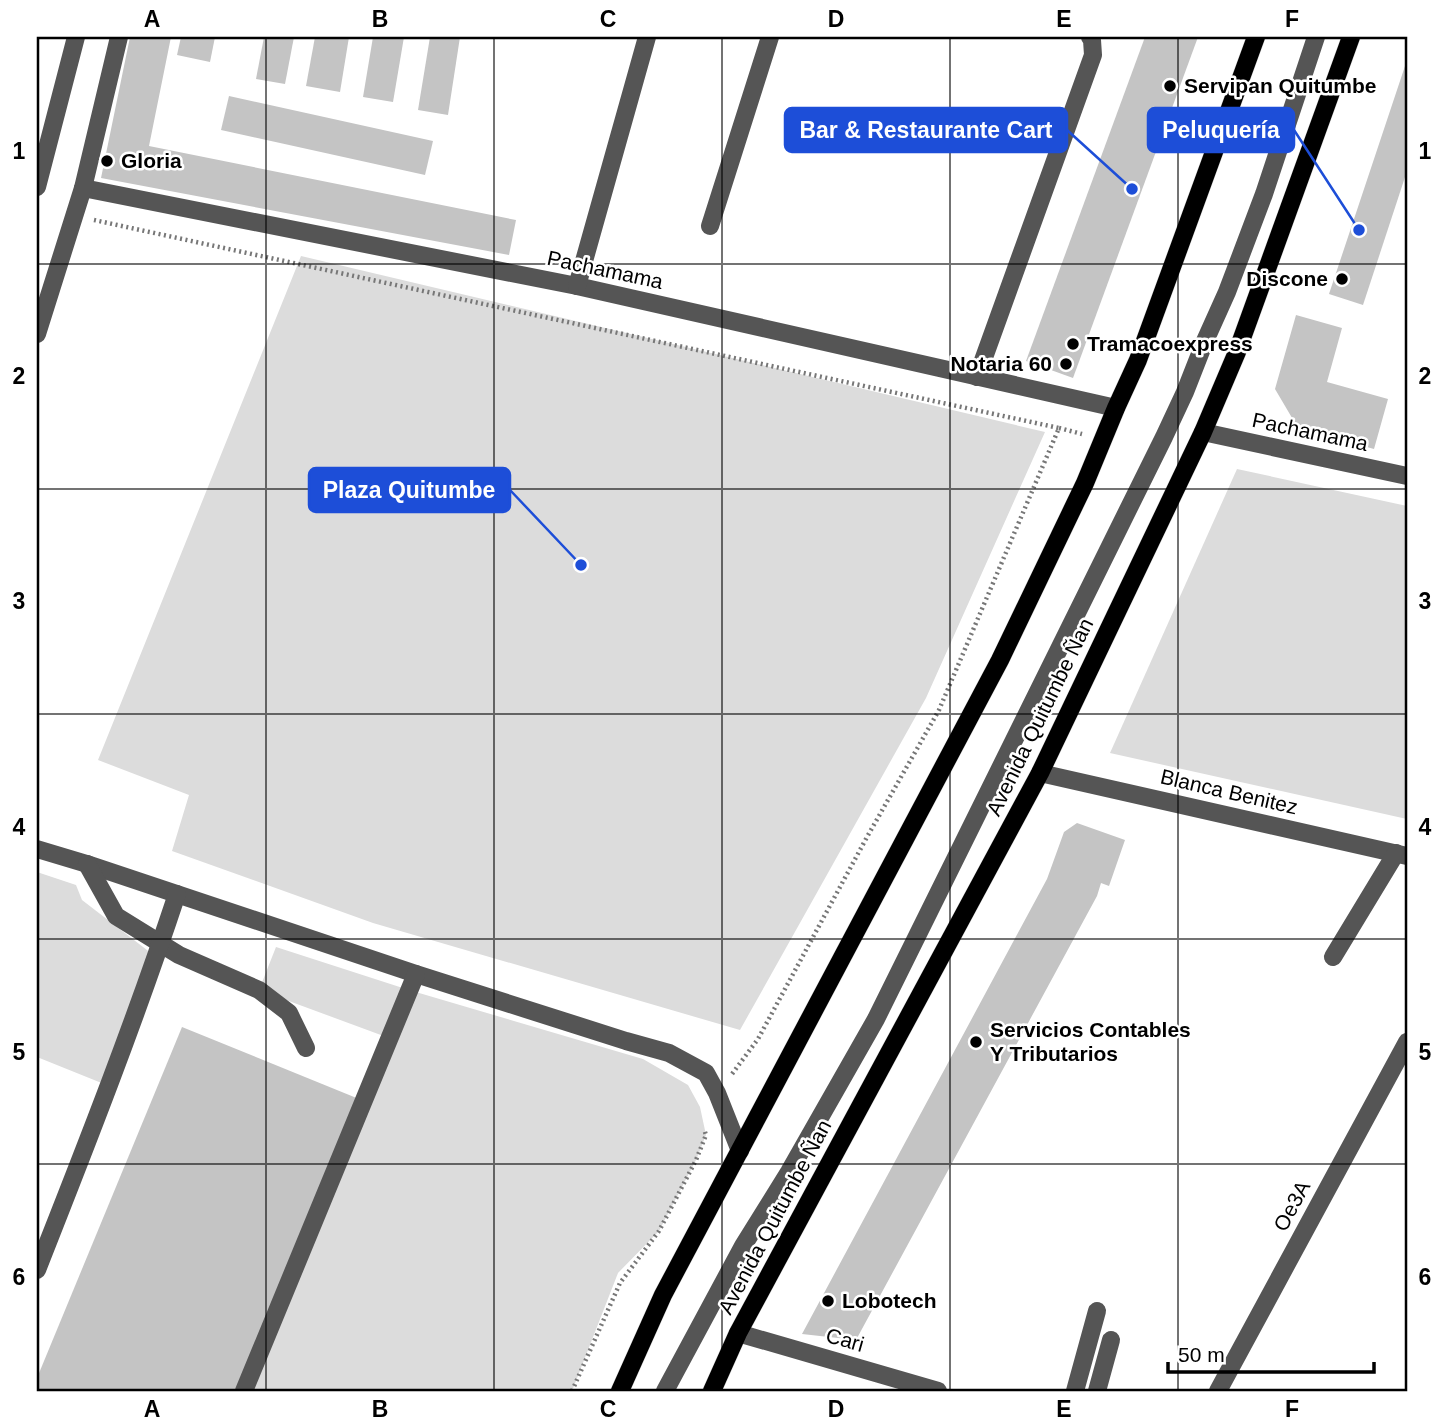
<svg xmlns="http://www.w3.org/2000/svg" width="1444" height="1428" font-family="Arial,sans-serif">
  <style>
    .green { fill: #dcdcdc }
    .building { fill: #c4c4c4 }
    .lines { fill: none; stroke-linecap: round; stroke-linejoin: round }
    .major-casing { stroke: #dbdbdb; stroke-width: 19 }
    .path { stroke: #777; stroke-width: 4.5; stroke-dasharray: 2 3.5; stroke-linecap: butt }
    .minor { stroke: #555; stroke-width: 18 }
    .major { stroke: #000; stroke-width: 18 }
    .grid { fill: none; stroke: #000; stroke-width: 2; stroke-opacity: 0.55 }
    .poi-dot { fill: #000; stroke: #fff; stroke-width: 2.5 }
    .labels { text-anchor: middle; stroke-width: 5; stroke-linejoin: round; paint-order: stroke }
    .poi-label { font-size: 21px; font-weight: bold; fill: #000; stroke: #fff; text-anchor: start }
    .street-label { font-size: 21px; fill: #000; stroke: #fff }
    .leader { fill: none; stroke: #1d4ed8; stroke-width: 2.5 }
    .callout-dot { fill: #1d4ed8; stroke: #fff; stroke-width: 2.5 }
    .callout { fill: #1d4ed8; stroke: #1d4ed8; stroke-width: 2.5 }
    .callout-label { font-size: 23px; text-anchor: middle; font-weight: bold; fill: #fff }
    .neatline { fill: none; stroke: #000; stroke-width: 2.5 }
    .grid-label { font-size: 23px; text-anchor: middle; font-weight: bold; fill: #000 }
  </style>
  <rect width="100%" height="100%" fill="#fff"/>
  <g class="green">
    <polygon points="301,256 1045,432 926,698 740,1030 373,923 172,851 189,795 98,760"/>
    <polygon points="1237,469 1407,506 1407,819 1110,753"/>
    <polygon points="37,872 76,885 82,900 156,957 109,1086 37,1057"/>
    <polygon points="276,947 409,990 643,1059 688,1085 700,1107 706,1135 696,1160 659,1231 618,1273 572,1391 253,1391 389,1038 259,990"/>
  </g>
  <g class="building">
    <polygon points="130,37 171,37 149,146 516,220 509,255 101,178"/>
    <polygon points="181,37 215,37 210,62 177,55"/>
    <polygon points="264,37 294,37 285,84 256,79"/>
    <polygon points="315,37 349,37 340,92 306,86"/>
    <polygon points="373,37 404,37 393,102 363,97"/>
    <polygon points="430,37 460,37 448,115 418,110"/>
    <polygon points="1145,37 1198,37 1073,378 1026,361"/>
    <polygon points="1407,60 1407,171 1363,305 1329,294"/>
    <polygon points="229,96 433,141 425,175 221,130"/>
    <polygon points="1296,315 1342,328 1327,382 1388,399 1374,449 1298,428 1275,389"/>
    <polygon points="1077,823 1125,840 1109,886 1101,883 1097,896 856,1340 802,1334 1047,879 1064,832"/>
    <polygon points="182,1027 359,1099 238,1391 37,1391 37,1378"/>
  </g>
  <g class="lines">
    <defs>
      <g id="major">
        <polyline points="620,1391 663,1295 1000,660 1085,483 1116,408 1138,360 1256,37"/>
        <polyline points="712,1391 738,1333 1040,773 1203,432 1237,352 1351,37"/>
      </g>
    </defs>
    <use href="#major" class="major-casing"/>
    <g class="path">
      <polyline points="94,220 1059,428 939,710 867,837 758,1039 732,1074"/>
      <polyline points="1059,428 1082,434"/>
      <polyline points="572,1391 620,1283 659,1231 696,1160 706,1135 704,1129"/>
    </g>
    <g class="minor">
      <polyline points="37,187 76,37"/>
      <polyline points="83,188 577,286 1116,408"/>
      <polyline points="710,226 770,37"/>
      <polyline points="577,286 647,37"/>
      <polyline points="37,334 83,188 119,37"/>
      <polyline points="977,377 1093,55 1092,40 1090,37"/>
      <polyline points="1203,432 1407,476"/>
      <polyline points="1040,773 1407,856"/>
      <polyline points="37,849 87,864 416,974 626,1041 669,1053 706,1073 717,1093 740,1151"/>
      <polyline points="87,864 116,916 179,955 259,990 289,1013 306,1048"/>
      <polyline points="1333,957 1396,853"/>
      <path d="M37 1270C86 1146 135 1021 177 894"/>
      <polyline points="738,1333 938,1391"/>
      <polyline points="244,1391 416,974"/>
      <polyline points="665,1391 743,1246 789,1172 876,1019 1164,437 1185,392 1205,341 1227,292 1264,194 1316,37"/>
      <polyline points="1075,1391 1097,1311"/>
      <polyline points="1097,1391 1111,1340"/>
      <polyline points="1218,1391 1407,1042"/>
    </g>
    <use href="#major" class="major"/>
  </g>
  <path class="grid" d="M266 37V1391M494 37V1391M722 37V1391M950 37V1391M1178 37V1391M37 264H1407M37 489H1407M37 714H1407M37 939H1407M37 1164H1407"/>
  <g class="poi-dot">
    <circle cx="1170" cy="86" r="7"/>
    <circle cx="107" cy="161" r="7"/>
    <circle cx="1342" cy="279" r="7"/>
    <circle cx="1073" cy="344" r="7"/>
    <circle cx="1066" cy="364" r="7"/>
    <circle cx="976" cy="1042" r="7"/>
    <circle cx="828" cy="1301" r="7"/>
  </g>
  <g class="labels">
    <g class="poi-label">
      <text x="1184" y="93">Servipan Quitumbe</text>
      <text x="121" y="168">Gloria</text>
      <text x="1328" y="286" text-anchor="end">Discone</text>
      <text x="1087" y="351">Tramacoexpress</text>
      <text x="1052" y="371" text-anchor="end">Notaria 60</text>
      <text x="990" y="1037">Servicios Contables<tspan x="990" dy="24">Y Tributarios</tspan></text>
      <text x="842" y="1308">Lobotech</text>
    </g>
    <g class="street-label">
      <text transform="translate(605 270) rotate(12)" y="7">Pachamama</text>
      <text transform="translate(1310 432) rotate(12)" y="7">Pachamama</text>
      <text transform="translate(1040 717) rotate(-64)" y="7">Avenida Quitumbe Ñan</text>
      <text transform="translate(1229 792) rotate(13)" y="7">Blanca Benitez</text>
      <text transform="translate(1292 1206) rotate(-62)" y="7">Oe3A</text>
      <text transform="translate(775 1217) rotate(-62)" y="7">Avenida Quitumbe Ñan</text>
      <text transform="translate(845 1340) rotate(16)" y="7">Cari</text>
    </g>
  </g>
  <path class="leader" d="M1132 189L1067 130M1359 230L1294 130M581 565L510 490"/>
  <g class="callout-dot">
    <circle cx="1132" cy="189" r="7"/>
    <circle cx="1359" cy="230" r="7"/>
    <circle cx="581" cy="565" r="7"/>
  </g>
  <g class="callout">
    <rect x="785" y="108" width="282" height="44" rx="7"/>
    <rect x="1148" y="108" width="146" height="44" rx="7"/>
    <rect x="309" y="468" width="201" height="44" rx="7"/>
  </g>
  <g class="callout-label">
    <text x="926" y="138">Bar &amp; Restaurante Cart</text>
    <text x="1221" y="138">Peluquería</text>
    <text x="409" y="498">Plaza Quitumbe</text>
  </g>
  <rect width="1444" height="1428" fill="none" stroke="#ffffff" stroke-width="77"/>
  <path d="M1168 1362v10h206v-10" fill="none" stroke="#000000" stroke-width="3.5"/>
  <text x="1178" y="1362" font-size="21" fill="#000000" stroke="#ffffff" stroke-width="5" paint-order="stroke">50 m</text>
  <rect x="38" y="38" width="1368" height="1352" class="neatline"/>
  <g class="grid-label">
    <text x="152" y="27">A</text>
    <text x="380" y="27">B</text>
    <text x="608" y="27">C</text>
    <text x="836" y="27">D</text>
    <text x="1064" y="27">E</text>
    <text x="1292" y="27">F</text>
    <text x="19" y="159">1</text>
    <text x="1425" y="159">1</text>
    <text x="19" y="384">2</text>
    <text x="1425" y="384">2</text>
    <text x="19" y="609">3</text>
    <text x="1425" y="609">3</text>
    <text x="19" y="835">4</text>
    <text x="1425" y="835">4</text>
    <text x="19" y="1060">5</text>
    <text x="1425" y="1060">5</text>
    <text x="19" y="1285">6</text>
    <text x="1425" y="1285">6</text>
    <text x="152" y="1417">A</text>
    <text x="380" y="1417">B</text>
    <text x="608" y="1417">C</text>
    <text x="836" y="1417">D</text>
    <text x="1064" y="1417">E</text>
    <text x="1292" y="1417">F</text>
  </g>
</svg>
